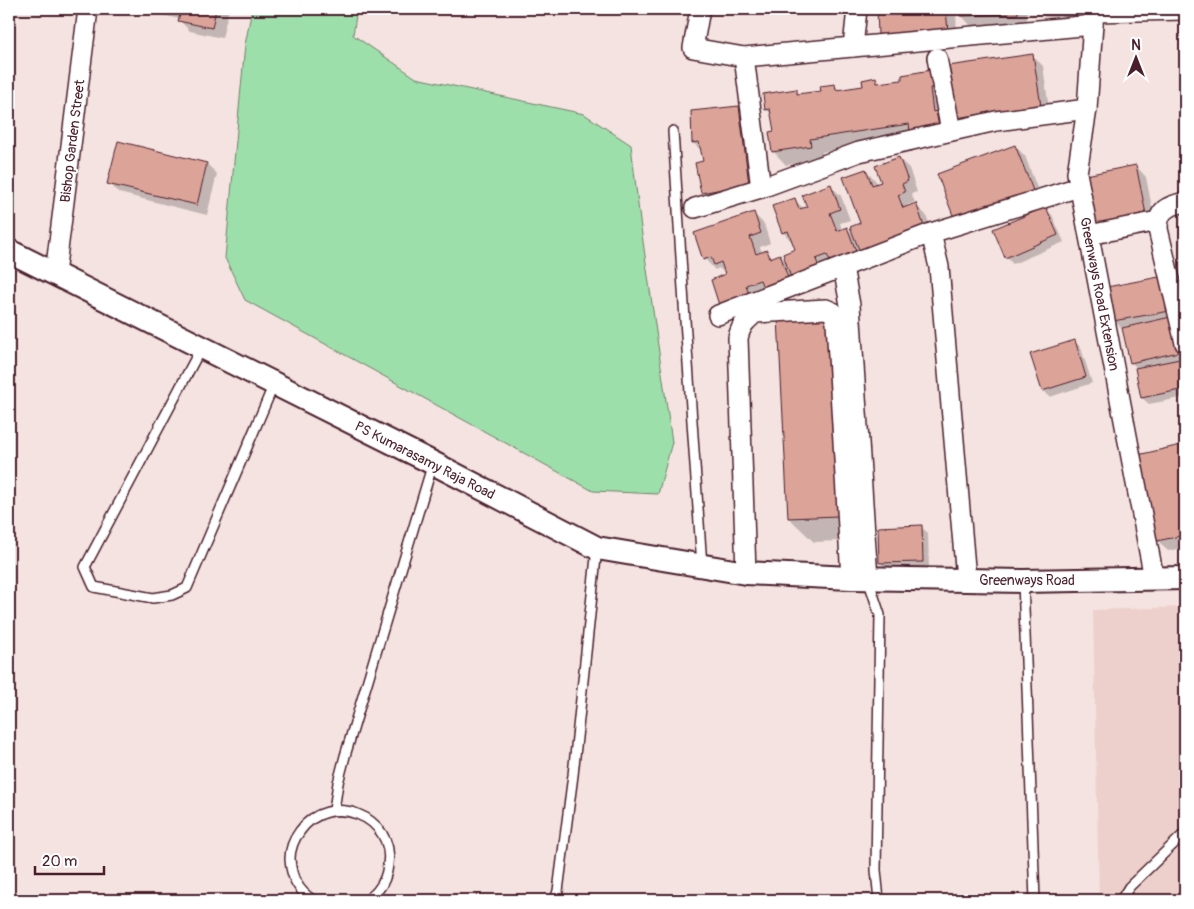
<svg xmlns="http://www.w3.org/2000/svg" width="1194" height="909" font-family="Pangolin,sans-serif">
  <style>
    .built { fill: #edd0cb }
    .green { fill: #9cdfaa; stroke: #737f6a }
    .shadow { fill: #0003 }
    .building { fill: #dca399; stroke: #4a1f2b }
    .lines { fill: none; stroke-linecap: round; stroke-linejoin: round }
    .service-casing { stroke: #4a1f2b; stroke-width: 12 }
    .minor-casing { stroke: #4a1f2b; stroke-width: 22 }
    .tertiary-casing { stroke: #4a1f2b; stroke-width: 26 }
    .service { stroke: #fff; stroke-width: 9 }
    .minor { stroke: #fff; stroke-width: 19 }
    .tertiary { stroke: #fff; stroke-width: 22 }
    .labels { text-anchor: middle; stroke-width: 4; stroke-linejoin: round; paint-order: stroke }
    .street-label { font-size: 14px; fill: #4a1f2b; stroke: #fff }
  </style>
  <rect width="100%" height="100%" fill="#f4e3e0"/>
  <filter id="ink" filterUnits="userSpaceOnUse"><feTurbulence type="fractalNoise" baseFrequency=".02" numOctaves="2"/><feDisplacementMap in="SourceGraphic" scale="10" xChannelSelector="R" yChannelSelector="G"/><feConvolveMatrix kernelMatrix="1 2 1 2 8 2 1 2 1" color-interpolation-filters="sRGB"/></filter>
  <g filter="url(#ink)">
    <polygon class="built" points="1185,607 1185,900 1099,900 1093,610"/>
    <polygon class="green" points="252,9 357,9 353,35 416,78 584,114 631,145 640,221 672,442 658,494 593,491 245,300 225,258 245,45"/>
    <g class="shadow">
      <polygon points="148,9 229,9 222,38 190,31 180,21 180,19 152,13"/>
      <polygon points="878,9 956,9 957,42 890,45 879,35"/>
      <polygon points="961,9 1027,9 1027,24 971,26 961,15"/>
      <polygon points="1038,9 1078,9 1078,20 1045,17 1038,10"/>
      <polygon points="1033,56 1043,66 1050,116 967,127 957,117"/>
      <polygon points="930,72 946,122 918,137 822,152 824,159 786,165 773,151 775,132 772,115 767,110 796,91 800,95 822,92 834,85 840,90 864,87 876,79 881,84 904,81"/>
      <polygon points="739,107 749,118 759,194 713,203 702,192 705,162 703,152 693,143"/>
      <polygon points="119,143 207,164 217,174 207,215 119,193 109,183"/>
      <polygon points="1015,146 1025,156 1043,204 967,233 957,222"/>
      <polygon points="898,158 909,168 917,192 911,194 915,202 907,205 908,207 916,205 926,215 935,239 759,305 719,268 715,270 705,259 753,213 764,224 770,243 760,247 762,253 767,252 773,258 780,256 788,264 797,249 793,243 783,232 794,199 804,209 808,207 831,186 841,196 850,220 840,223 842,230 847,228 855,237 862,224 866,170 876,181 878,185 882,183"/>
      <polygon points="1136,166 1146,177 1156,229 1088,176"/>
      <polygon points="1046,209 1052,215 1064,242 1013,264 1006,257"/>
      <polygon points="1170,284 1185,341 1185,397 1149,404 1142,398 1138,369 1131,362 1124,327 1121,328 1115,321"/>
      <polygon points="1074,341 1081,348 1092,383 1050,397 1043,390"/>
      <polygon points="852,342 862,540 814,542 789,518"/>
      <polygon points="1185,446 1185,547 1168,551 1158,541 1139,456"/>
      <polygon points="921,527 928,533 929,568 887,570 881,563"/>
    </g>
    <g class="building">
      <polygon points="167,9 216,9 212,28 178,21 181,12"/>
      <polygon points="877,9 946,9 948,32 878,35"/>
      <polygon points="960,9 1018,9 1018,14 960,16"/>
      <polygon points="1037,9 1071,9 1071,13 1037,11"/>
      <polygon points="1033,54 1041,106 955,118 948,66"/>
      <polygon points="931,70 933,88 930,88 933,112 936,111 939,127 910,131 909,124 810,139 811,146 772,152 769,132 774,131 770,109 765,110 763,94 797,89 797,94 821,91 820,86 835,84 836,90 863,86 862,80 876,77 877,83 902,80 902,75"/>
      <polygon points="739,106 749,184 701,193 695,163 703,161 699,142 692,143 691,111"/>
      <polygon points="118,141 207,163 197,205 107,184"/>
      <polygon points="1015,145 1034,193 956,223 937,174"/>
      <polygon points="899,157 908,181 902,184 905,192 898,195 903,208 916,203 925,229 860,252 850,227 860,223 843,177 866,169 872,185 881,182 875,166"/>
      <polygon points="1136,165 1147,219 1097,229 1086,175"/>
      <polygon points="831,184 840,209 830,213 837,231 847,227 857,254 831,263 827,255 816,259 819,268 791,278 783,254 795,249 788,231 782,233 772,206 795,198 799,209 807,207 802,195"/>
      <polygon points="1046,207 1058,235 1005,258 993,229"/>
      <polygon points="754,212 761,233 750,237 756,254 767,250 770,258 780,254 789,281 764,290 760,280 746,285 749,295 719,305 711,280 725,274 721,262 714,265 711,257 703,260 694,233"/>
      <polygon points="1164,276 1170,311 1113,321 1107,287"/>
      <polygon points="828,316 838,516 788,518 778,318"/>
      <polygon points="1175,316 1183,351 1130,363 1122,328"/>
      <polygon points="1075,340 1086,377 1042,391 1030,354"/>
      <polygon points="1185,358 1185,389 1141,398 1135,368"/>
      <polygon points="1185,444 1185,535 1157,541 1138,455"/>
      <polygon points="922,525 923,562 879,563 878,527"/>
    </g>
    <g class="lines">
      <defs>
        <g id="service">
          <polyline points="673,131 685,320 702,566"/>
          <polyline points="201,348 85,567 94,587 153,598 172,595 187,588 274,384"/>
          <polyline points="868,579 880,615 876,870 879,900"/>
          <polyline points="1023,581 1035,900"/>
          <polyline points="334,810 338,783 345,756 433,463"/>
          <polyline points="9,900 10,900"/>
          <path d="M313 900C298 891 291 876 290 859 290 849 294 839 300 831 329 790 396 816 388 865 387 874 384 883 378 890 375 894 371 897 367 900"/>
          <polyline points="555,900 558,891 573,775 597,548"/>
          <polyline points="1121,900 1129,887 1185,833"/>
        </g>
        <g id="minor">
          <polyline points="700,9 693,48 744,57 1093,25"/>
          <polyline points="1094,9 1087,109 1077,173 1154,578"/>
          <polyline points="1094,12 1185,10"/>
          <polyline points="853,47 857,9"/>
          <polyline points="744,57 761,188"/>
          <polyline points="937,58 951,131"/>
          <path d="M1185 202C1168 206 1158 209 1158 229L1185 343"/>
          <polyline points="695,208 761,188 859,152 996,121 1087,109"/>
          <polyline points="931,233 939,267 966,579"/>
          <polyline points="1089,235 1158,221"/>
          <polyline points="843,267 850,305 868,579"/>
          <polyline points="55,274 88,9"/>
          <polyline points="718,315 931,233 1079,187"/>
          <path d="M746 573 738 338C741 325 745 322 755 313L826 309 833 312 836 322 851 578"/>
        </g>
        <polyline id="tertiary" points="9,251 433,463 597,548 746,573 851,578 1023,581 1185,578"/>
      </defs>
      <use href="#service" class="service-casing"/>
      <use href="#minor" class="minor-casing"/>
      <use href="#tertiary" class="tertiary-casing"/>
      <use href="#service" class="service"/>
      <use href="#minor" class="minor"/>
      <use href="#tertiary" class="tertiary"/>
    </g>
  </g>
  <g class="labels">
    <g class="street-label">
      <text transform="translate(72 141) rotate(-83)" y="5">Bishop Garden Street</text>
      <text transform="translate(1100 294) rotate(79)" y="5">Greenways Road Extension</text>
      <text transform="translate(425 460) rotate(27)" y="5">PS Kumarasamy Raja Road</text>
      <text x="1027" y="585">Greenways Road</text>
    </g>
  </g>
  <rect width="1194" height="909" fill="none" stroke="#fff" stroke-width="30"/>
  <rect x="15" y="15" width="1164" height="879" fill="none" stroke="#4a1f2b" stroke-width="2" filter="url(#ink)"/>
  <g transform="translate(1136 58)" stroke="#ffffff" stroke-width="4" paint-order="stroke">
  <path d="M0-4L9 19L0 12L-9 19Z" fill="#4a1f2b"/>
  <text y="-8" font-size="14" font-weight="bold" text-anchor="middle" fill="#4a1f2b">N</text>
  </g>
  <path d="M35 866v8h69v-8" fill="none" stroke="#4a1f2b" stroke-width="2.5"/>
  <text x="42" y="866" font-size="15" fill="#4a1f2b" stroke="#ffffff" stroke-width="4" paint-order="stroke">20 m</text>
</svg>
